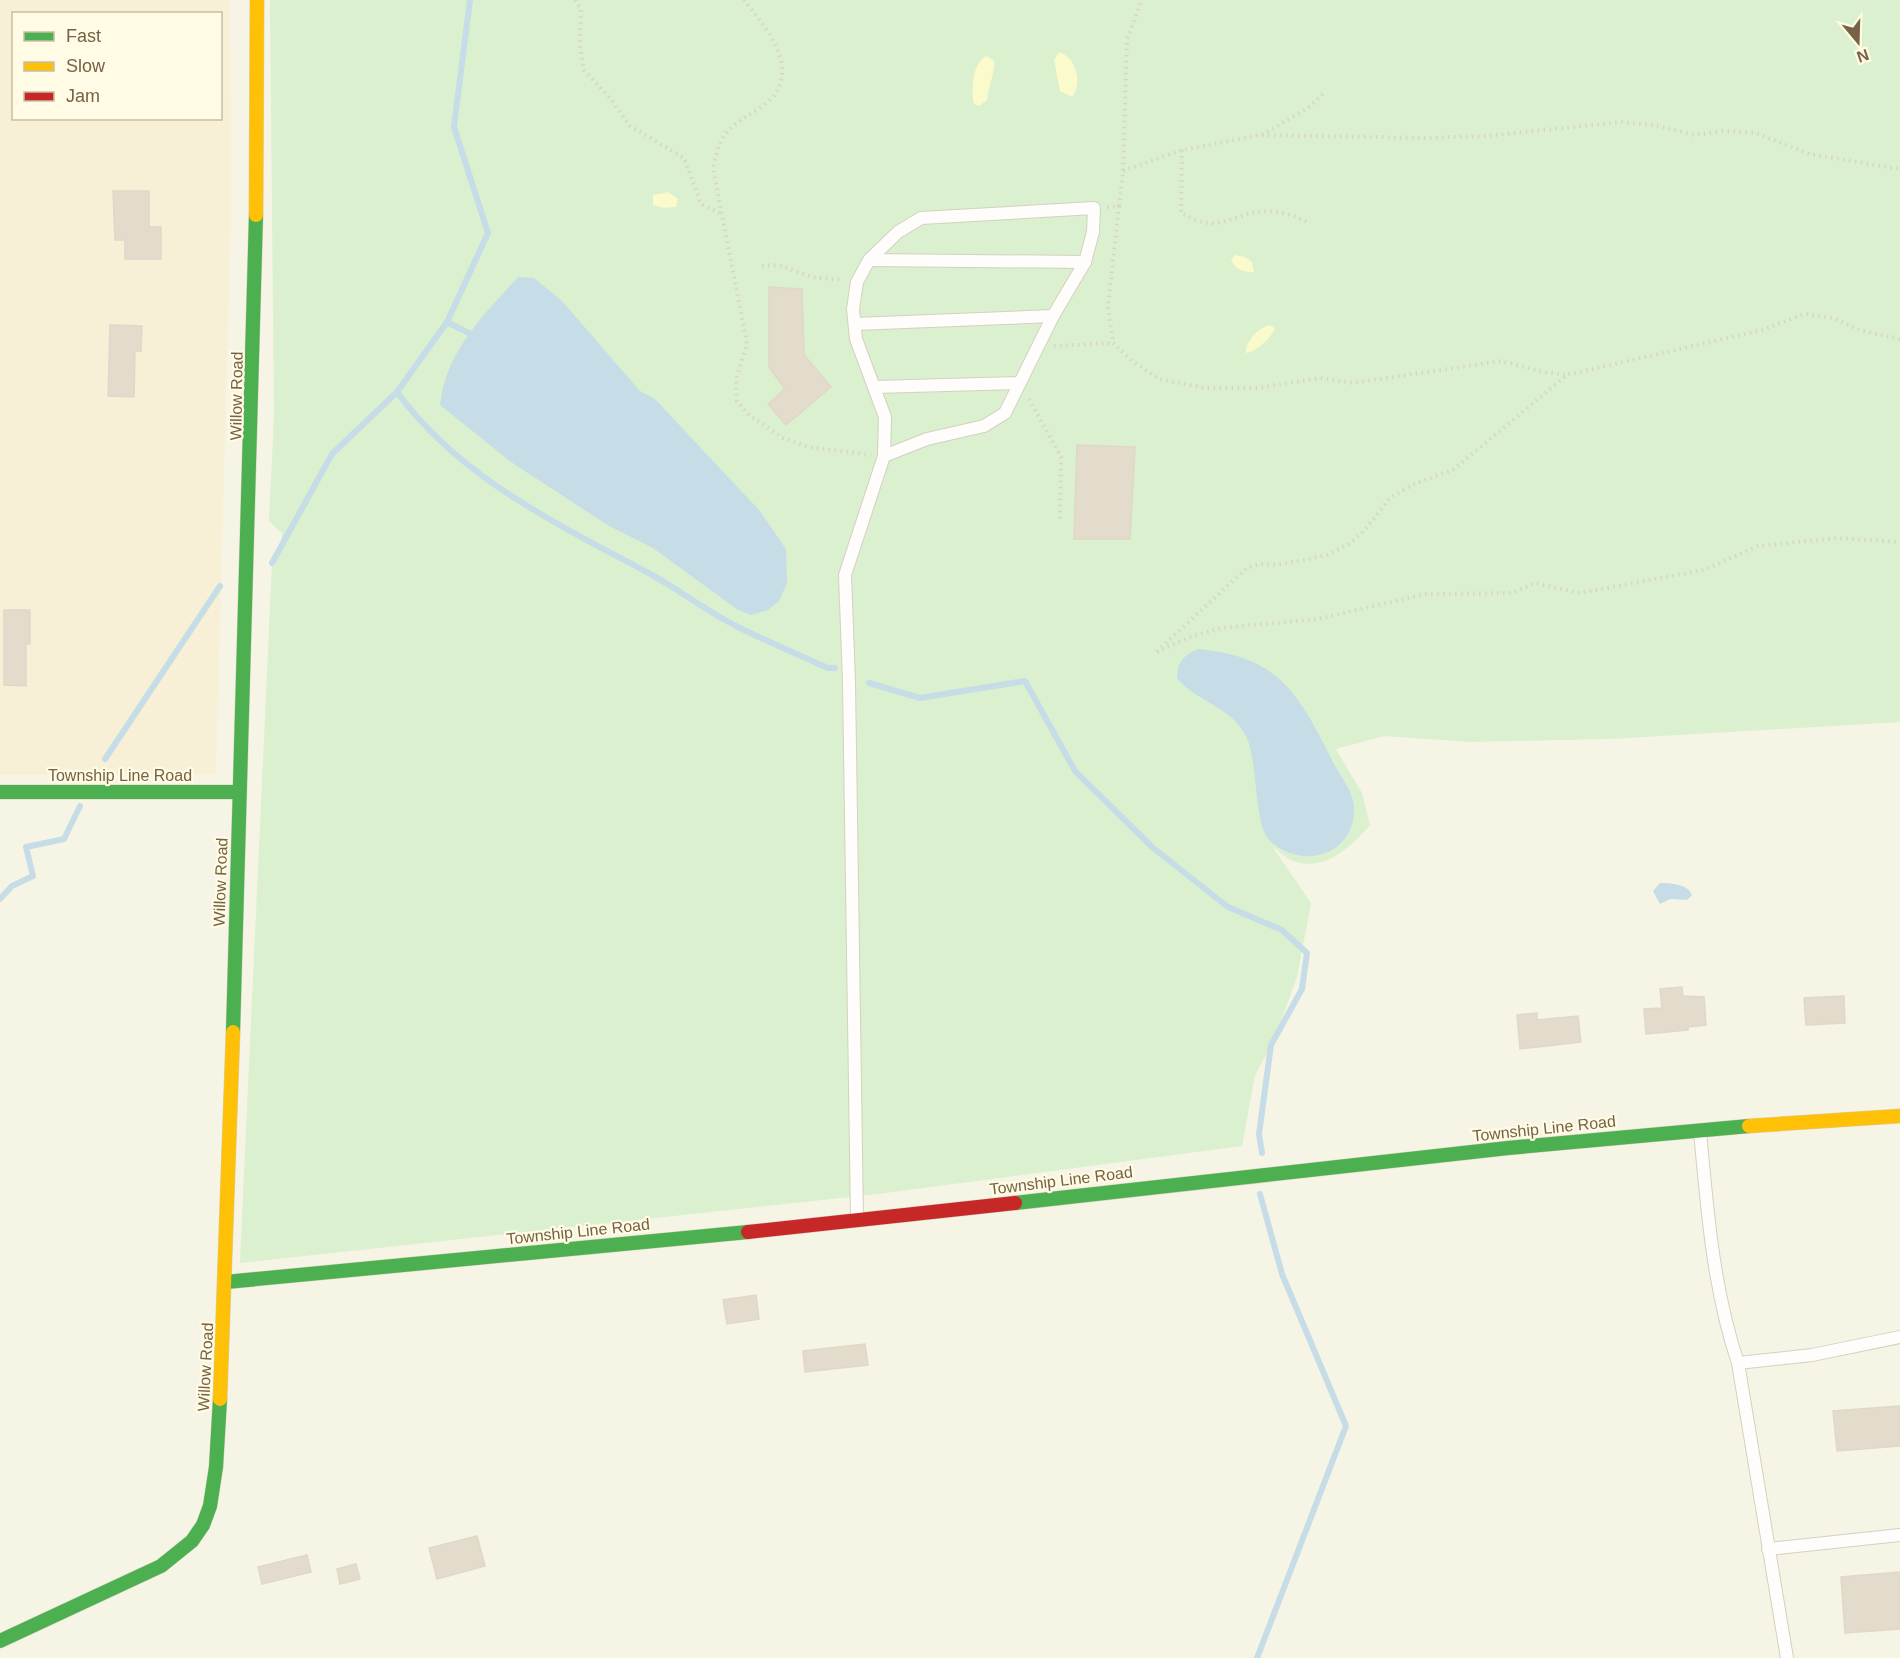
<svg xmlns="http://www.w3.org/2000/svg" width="1900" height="1658" font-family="Arial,sans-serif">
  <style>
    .residential { fill: #f7f0d7; fill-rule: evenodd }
    .green { fill: #daf0ce }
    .sand { fill: #fafacb }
    .water { fill: #c6dde8 }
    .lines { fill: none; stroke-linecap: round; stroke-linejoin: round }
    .stream { stroke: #c6dde8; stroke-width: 6 }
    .building { fill: #e3dccc; stroke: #dfd8c7; stroke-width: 1.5 }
    .lane-casing { stroke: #d6d0c0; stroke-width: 14 }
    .fast-casing { stroke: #d7d1c1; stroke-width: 15 }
    .slow-casing { stroke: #d7d1c1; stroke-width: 15 }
    .jam-casing { stroke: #d7d1c1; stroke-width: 15 }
    .path { stroke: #d9d4ca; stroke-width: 4; stroke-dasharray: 1.5 4.5; stroke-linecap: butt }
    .lane { stroke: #fefdfb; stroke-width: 12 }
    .fast { stroke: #4caf50; stroke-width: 14 }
    .slow { stroke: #ffc107; stroke-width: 14 }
    .jam { stroke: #c62828; stroke-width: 14 }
    .labels { text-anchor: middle; stroke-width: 4.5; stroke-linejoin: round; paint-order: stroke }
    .street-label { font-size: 16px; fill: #766244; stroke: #fffbe5 }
  </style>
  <rect width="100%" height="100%" fill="#f6f4e5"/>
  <path class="residential" d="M0 0H230L231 215 216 774 0 775ZM14 14H220V118H14Z"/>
  <path class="green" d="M270 0H1900V722L1610 739 1470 742 1384 736 1336 749 1362 793 1370 825C1351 847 1323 874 1291 860 1284 857 1278 850 1272 846L1311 903 1297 977 1273 1042 1255 1075 1242 1146 878 1194 240 1263 272 563 281 549 282 533 269 521 274 416Z"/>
  <g class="sand">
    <path d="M1059 52C1076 57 1083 84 1072 97L1060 91 1054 60Z"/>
    <path d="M987 56 994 61C996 67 988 90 987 100L979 106 974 104C971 90 972 62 987 56Z"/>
    <polygon points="668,192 678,199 676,207 664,208 653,205 653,195"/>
    <path d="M1235 255 1245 257 1252 262 1254 272C1244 273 1235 269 1231 260Z"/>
    <path d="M1269 325 1275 328C1273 336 1255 353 1246 353 1245 341 1258 329 1269 325Z"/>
  </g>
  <g class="water">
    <path d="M518 277 534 278 562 301 640 391 655 399 759 510 786 549 787 583 779 601 768 610 751 615 738 610 653 548 609 526 511 462 440 405C446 351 483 316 518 277Z"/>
    <path d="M1199 649C1280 657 1299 694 1333 762 1340 776 1353 790 1354 807 1356 855 1303 871 1270 841 1253 824 1259 763 1246 736 1231 706 1196 702 1177 678 1177 662 1184 654 1199 649Z"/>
    <path d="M1660 883C1670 883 1688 884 1692 895L1687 900 1670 899 1660 904 1653 891Z"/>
  </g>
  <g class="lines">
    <g class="stream">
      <polyline points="447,322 488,233 454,127 470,0"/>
      <path d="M397 392C461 480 562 526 654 576 682 592 708 612 736 626 766 641 797 654 828 668H835"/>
      <polyline points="272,563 332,454 397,392 447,322 469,333"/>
      <polyline points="869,683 920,698 1025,681 1075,771 1152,847 1228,907 1282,930 1307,953 1302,989 1271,1045 1259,1134 1262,1153"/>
      <polyline points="105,759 220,586"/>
      <polyline points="0,899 12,886 33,876 26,847 64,839 80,806"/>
      <polyline points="1257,1658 1346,1426 1282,1274 1260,1194"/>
    </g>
  </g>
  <g class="building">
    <polygon points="113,191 149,191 149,227 161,227 161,259 125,259 125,240 115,240"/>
    <polygon points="769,287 802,289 804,355 831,387 786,425 768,404 785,389 769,367"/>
    <polygon points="110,325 142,326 141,351 135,351 134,397 108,396"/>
    <polygon points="1077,445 1135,447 1130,539 1074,539"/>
    <polygon points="4,610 30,610 30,644 26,644 26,686 4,685"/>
    <polygon points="1682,987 1683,996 1704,997 1706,1025 1688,1027 1688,1030 1646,1034 1644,1009 1662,1008 1660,989"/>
    <polygon points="1844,996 1845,1023 1806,1025 1804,998"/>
    <polygon points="1537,1013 1537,1020 1578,1016 1581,1042 1520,1049 1517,1015"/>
    <polygon points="756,1295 759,1319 727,1324 723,1300"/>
    <polygon points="865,1344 868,1365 805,1372 803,1351"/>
    <polygon points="1900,1406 1900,1446 1837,1451 1833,1411"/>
    <polygon points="477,1536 485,1566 437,1579 429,1548"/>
    <polygon points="307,1555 311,1572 262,1584 258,1567"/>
    <polygon points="356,1564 360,1579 340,1584 337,1569"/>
    <polygon points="1900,1572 1900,1629 1845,1633 1841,1577"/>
  </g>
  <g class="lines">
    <defs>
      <g id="lane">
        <polyline points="869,260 1085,262"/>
        <polyline points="855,324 1053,316"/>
        <polyline points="875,387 1019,383"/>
        <path d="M1700 1131C1707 1208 1713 1289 1738 1363L1812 1355 1900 1337"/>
        <polyline points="857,1220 849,682 845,575 884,456 885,417 856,339 853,309 857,282 869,260 898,232 921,218 1094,208 1093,232 1085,262 1053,316 1005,413 984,426 927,439 884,456"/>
        <polyline points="1738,1363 1787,1658"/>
        <polyline points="1768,1549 1900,1535"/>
      </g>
      <g id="fast">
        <polyline points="0,792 239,792"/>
        <polyline points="233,1032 256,215"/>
        <polyline points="1015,1203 1508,1148 1749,1126"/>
        <polyline points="226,1282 748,1232"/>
        <polyline points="0,1641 161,1566 192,1541 203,1525 210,1506 216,1467 220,1399"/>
      </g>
      <g id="slow">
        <polyline points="256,215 257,0"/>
        <polyline points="1749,1126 1900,1116"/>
        <polyline points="220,1399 233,1032"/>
      </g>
      <polyline id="jam" points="748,1232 1015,1203"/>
    </defs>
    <use href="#lane" class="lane-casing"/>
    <use href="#fast" class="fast-casing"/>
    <use href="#slow" class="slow-casing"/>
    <use href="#jam" class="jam-casing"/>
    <g class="path">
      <polyline points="575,0 581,9 580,46 584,70 610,98 630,126 684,158 701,204 722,214"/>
      <path d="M744 0C764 25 801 68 771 99 758 112 737 119 726 133 718 144 716 156 713 168L747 344 736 379 737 401 749 415 783 438 808 447 871 455"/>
      <polyline points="1262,135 1308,108 1323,94"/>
      <path d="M1182 150 1181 213C1188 216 1195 221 1202 222 1219 226 1232 219 1247 214 1270 208 1290 213 1310 223"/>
      <polyline points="1123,171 1182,150 1261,135 1426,138 1485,136 1622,122 1659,126 1694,135 1724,131 1756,133 1809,154 1900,169"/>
      <polyline points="1119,206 1108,306 1113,343 1131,360 1159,379 1206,388 1259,388 1319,378 1353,383 1501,361 1543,372 1566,375"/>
      <polyline points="1107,207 1119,206 1123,171 1127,39 1142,0"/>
      <polyline points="762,266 779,265 811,277 844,280"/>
      <polyline points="1900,339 1859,330 1834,318 1804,314 1762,330 1567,375 1454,469 1412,485 1390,498 1364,531 1349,544 1327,555 1304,560 1276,565 1260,564 1247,568 1155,653 1187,638 1221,628 1318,619 1426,594 1512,593 1535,583 1580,593 1704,570 1758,546 1838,538 1900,542"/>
      <polyline points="1054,346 1113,343"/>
      <polyline points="1029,399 1061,457 1060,520"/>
    </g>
    <use href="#lane" class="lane"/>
    <use href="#fast" class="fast"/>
    <use href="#slow" class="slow"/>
    <use href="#jam" class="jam"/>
  </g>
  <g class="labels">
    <g class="street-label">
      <text transform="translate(236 396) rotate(-89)" y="6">Willow Road</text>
      <text x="120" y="781">Township Line Road</text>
      <text transform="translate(220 882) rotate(-88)" y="6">Willow Road</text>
      <text transform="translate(1544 1128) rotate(-6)" y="6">Township Line Road</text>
      <text transform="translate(1061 1180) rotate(-7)" y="6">Township Line Road</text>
      <text transform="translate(578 1231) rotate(-6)" y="6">Township Line Road</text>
      <text transform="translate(205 1367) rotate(-87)" y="6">Willow Road</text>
    </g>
  </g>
  <rect x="12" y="12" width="210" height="108" fill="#fffbe5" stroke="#c8bea5" stroke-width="1.5"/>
  <rect x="24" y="32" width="30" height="9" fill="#4caf50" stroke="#c8bea5" stroke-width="1.5"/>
  <text x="66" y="42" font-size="18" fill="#766244">Fast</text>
  <rect x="24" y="62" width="30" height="9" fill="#ffc107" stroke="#c8bea5" stroke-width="1.5"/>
  <text x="66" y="72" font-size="18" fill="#766244">Slow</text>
  <rect x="24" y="92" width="30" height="9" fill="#c62828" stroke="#c8bea5" stroke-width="1.5"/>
  <text x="66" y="102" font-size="18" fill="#766244">Jam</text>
  <g transform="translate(1858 42) rotate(161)" stroke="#fffbe5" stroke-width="4.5" paint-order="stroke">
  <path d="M0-4.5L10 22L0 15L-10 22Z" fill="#766244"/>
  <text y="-9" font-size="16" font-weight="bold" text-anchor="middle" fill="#766244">N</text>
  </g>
</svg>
